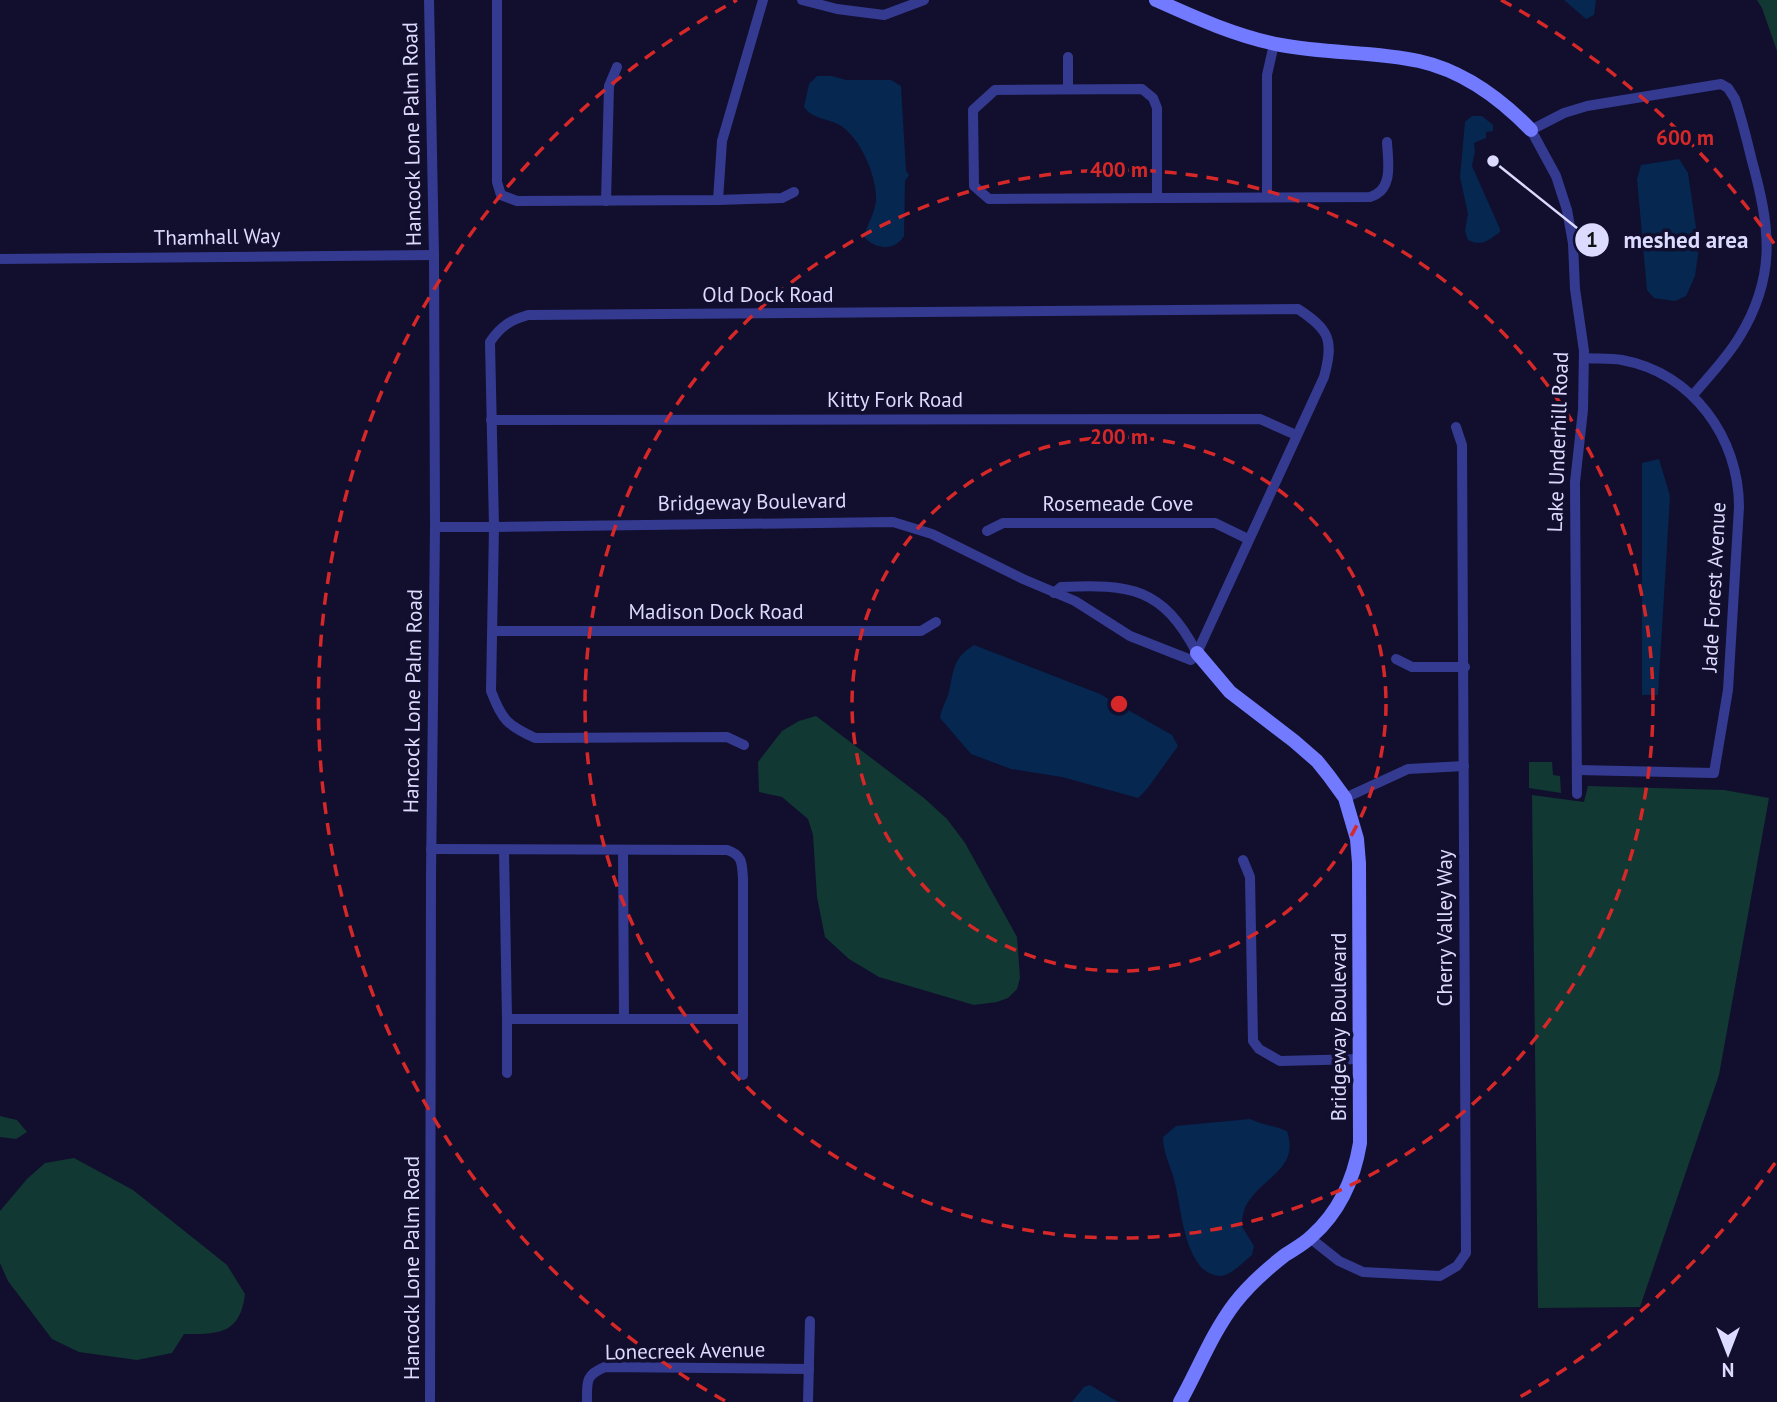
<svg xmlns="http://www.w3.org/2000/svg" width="1777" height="1402" font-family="'PT Sans',sans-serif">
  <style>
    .green { fill: #113833 }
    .water { fill: #052750 }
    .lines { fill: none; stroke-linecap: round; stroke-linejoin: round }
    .street { stroke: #353a91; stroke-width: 10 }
    .secondary { stroke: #727aff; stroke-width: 14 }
    .ring { fill: none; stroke: #d62828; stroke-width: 3.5; stroke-dasharray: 12 9 }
    .labels { text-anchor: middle; stroke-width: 7; stroke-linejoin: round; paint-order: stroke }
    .street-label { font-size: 21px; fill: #dcdbff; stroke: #110f2d }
    .centre { fill: #d62828; stroke: #110f2d; stroke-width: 3.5 }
    .ring-label { font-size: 21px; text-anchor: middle; font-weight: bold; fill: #d62828; stroke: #110f2d; stroke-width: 7; stroke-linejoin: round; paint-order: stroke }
    .leader { fill: none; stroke: #dcdbff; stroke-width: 2.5 }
    .callout-dot { fill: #dcdbff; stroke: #110f2d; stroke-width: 2.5 }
    .mark-label { font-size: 21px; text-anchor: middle; font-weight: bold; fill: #111 }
    .callout-label { font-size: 23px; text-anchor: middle; font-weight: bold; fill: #dcdbff; stroke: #110f2d; stroke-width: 7; stroke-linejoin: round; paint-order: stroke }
  </style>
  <rect width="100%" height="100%" fill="#110f2d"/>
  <g class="green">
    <polygon points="1757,0 1777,0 1777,51 1762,8"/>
    <polygon points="816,716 924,798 947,819 965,843 1017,937 1020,978 1017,989 1008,998 997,1002 974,1005 879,977 849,959 825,937 817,897 813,835 808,819 782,797 759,792 758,762 782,731 799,721"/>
    <polygon points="1529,762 1552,762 1553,775 1560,776 1561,793 1529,788"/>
    <polygon points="1588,786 1724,790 1769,798 1719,1075 1640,1307 1538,1308 1532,795 1584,802"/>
    <polygon points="0,1116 17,1120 27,1132 16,1139 0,1137"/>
    <path d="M74 1158 133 1190 227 1265 245 1294C240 1335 218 1334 184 1334L172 1353 137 1360 79 1352 52 1339 8 1281 0 1263V1211L27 1179 45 1163Z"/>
  </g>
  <g class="water">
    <polygon points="1564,0 1596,0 1594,15 1586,19"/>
    <path d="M817 76H832L846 80H891L901 86 906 171 909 175 905 181 904 236C894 252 875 249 864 237 867 224 875 214 876 200 877 176 860 136 838 124 825 118 813 119 804 107L809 84Z"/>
    <path d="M1472 116H1482L1493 125V131L1486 132V138L1474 143 1475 151 1472 166 1500 229V232C1489 240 1482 247 1468 240L1465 231 1468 214 1460 177 1465 122Z"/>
    <polygon points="1679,159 1688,173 1699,248 1695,276 1686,296 1675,301 1654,298 1647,290 1637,179 1641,165"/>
    <polygon points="1659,459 1670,496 1658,695 1642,695 1642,463"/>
    <path d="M974 645 1100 694 1172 735 1178 746 1147 789 1138 798 1062 777 1011 769 971 754 940 718C942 706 947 700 949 692 954 669 953 658 974 645Z"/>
    <path d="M1250 1119C1262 1125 1275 1126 1287 1131 1300 1169 1263 1176 1247 1204 1243 1210 1243 1218 1241 1225L1254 1246 1252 1255C1244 1261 1232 1275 1221 1276 1212 1276 1202 1270 1198 1263 1182 1240 1181 1206 1174 1179 1170 1165 1163 1152 1163 1137L1176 1126Z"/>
    <polygon points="1090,1385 1118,1402 1072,1402 1084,1387"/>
  </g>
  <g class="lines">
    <g class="street">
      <polyline points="429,0 434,255 435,527 431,876 430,1402"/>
      <polyline points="497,0 497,182 501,195 517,201 718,200 782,198 794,192"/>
      <polyline points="802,0 837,9 884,15 924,0"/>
      <polyline points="1068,57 1068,89"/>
      <polyline points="1267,197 1267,75 1274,44"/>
      <path d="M1157 198V108L1153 98 1142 89 995 90 973 110 974 186 989 199 1370 197C1394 190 1388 162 1387 142"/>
      <polyline points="718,200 722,141 763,0"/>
      <polyline points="606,201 609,86 617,67"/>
      <polyline points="0,259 434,255"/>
      <polyline points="491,420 1260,419 1296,435"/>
      <path d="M435 527H494L893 522 932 534 1023 579 1075 601 1130 636 1191 660 1197 653 1324 377C1334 340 1330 330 1298 309L528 315C510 320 500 327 490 342L494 527 491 691C502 720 507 725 535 738L727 737 744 745"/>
      <polyline points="987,531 1003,523 1215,523 1248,539"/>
      <path d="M1054 593 1061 587C1131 584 1162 587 1197 653"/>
      <polyline points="494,631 921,631 936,622"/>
      <polyline points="1396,659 1412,667 1465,667"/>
      <path d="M1577 770 1714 773 1728 690 1739 507C1739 438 1693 373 1622 360 1610 358 1597 359 1584 358"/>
      <path d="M1577 794 1575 482 1583 410 1584 351 1575 289 1573 243 1567 210 1556 176 1531 130 1564 113 1587 106 1721 84 1728 88 1735 99C1742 119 1747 141 1752 161 1770 226 1777 275 1740 336 1727 358 1709 376 1693 395"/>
      <polyline points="1345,798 1408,769 1464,766"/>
      <path d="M431 849 727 850C743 855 742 864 743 879V1075"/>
      <polyline points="504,850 507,1019 743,1019"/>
      <polyline points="623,850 624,1019"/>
      <polyline points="1243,860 1250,877 1253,1041 1259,1049 1280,1061 1361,1059"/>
      <polyline points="507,1019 507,1073"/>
      <polyline points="1310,1238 1339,1261 1363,1272 1440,1276 1457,1266 1466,1253 1462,445 1456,427"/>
      <path d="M587 1402C587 1382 585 1375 605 1367L809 1369"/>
      <polyline points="808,1402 810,1321"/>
    </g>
    <g class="secondary">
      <path d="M1156 0C1196 18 1238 37 1281 45 1327 54 1374 51 1419 61 1464 71 1500 98 1531 130"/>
      <path d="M1180 1402C1198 1370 1212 1333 1235 1303 1249 1285 1267 1269 1285 1255 1294 1249 1304 1244 1312 1236 1339 1212 1354 1179 1360 1143L1359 863 1357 839 1345 798 1329 776 1317 761 1294 741 1230 692 1197 653"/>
    </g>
  </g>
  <g class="ring">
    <circle cx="1119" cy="704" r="267"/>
    <circle cx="1119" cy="704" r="534"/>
    <path d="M1775 1163A801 801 0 0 1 1513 1401M725 1401A801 801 0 0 1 737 0M1501 0A801 801 0 0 1 1775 245"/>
  </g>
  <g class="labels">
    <g class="street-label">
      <text transform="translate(412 134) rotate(-91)" y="7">Hancock Lone Palm Road</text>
      <text transform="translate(217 237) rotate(-1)" y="7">Thamhall Way</text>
      <text x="768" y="302">Old Dock Road</text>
      <text x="895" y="407">Kitty Fork Road</text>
      <text transform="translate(1558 442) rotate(-88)" y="7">Lake Underhill Road</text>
      <text transform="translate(752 502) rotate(-1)" y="7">Bridgeway Boulevard</text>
      <text x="1118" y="511">Rosemeade Cove</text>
      <text transform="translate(1714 587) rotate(-87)" y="7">Jade Forest Avenue</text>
      <text x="716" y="619">Madison Dock Road</text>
      <text transform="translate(413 701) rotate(-89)" y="7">Hancock Lone Palm Road</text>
      <text transform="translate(1445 928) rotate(-90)" y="7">Cherry Valley Way</text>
      <text transform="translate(1339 1027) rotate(-90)" y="7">Bridgeway Boulevard</text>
      <text transform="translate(412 1268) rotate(-90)" y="7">Hancock Lone Palm Road</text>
      <text transform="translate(685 1351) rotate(-1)" y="7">Lonecreek Avenue</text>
    </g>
  </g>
  <circle cx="1119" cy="704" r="10" class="centre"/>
  <g class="ring-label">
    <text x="1685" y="145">600 m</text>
    <text x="1119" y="177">400 m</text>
    <text x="1119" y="444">200 m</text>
  </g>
  <path class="leader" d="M1493 161L1592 240"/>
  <g class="callout-dot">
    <circle cx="1493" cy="161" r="7"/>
    <circle cx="1592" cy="240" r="18"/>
  </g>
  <g class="mark-label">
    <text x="1592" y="247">1</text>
  </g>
  <g class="callout-label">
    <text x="1686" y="248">meshed area</text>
  </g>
  <g transform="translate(1728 1353) rotate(180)" stroke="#110f2d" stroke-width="5" paint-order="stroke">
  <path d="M0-5L12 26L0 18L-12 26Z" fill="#dcdbff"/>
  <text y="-10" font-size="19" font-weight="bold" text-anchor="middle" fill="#dcdbff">N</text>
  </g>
</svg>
